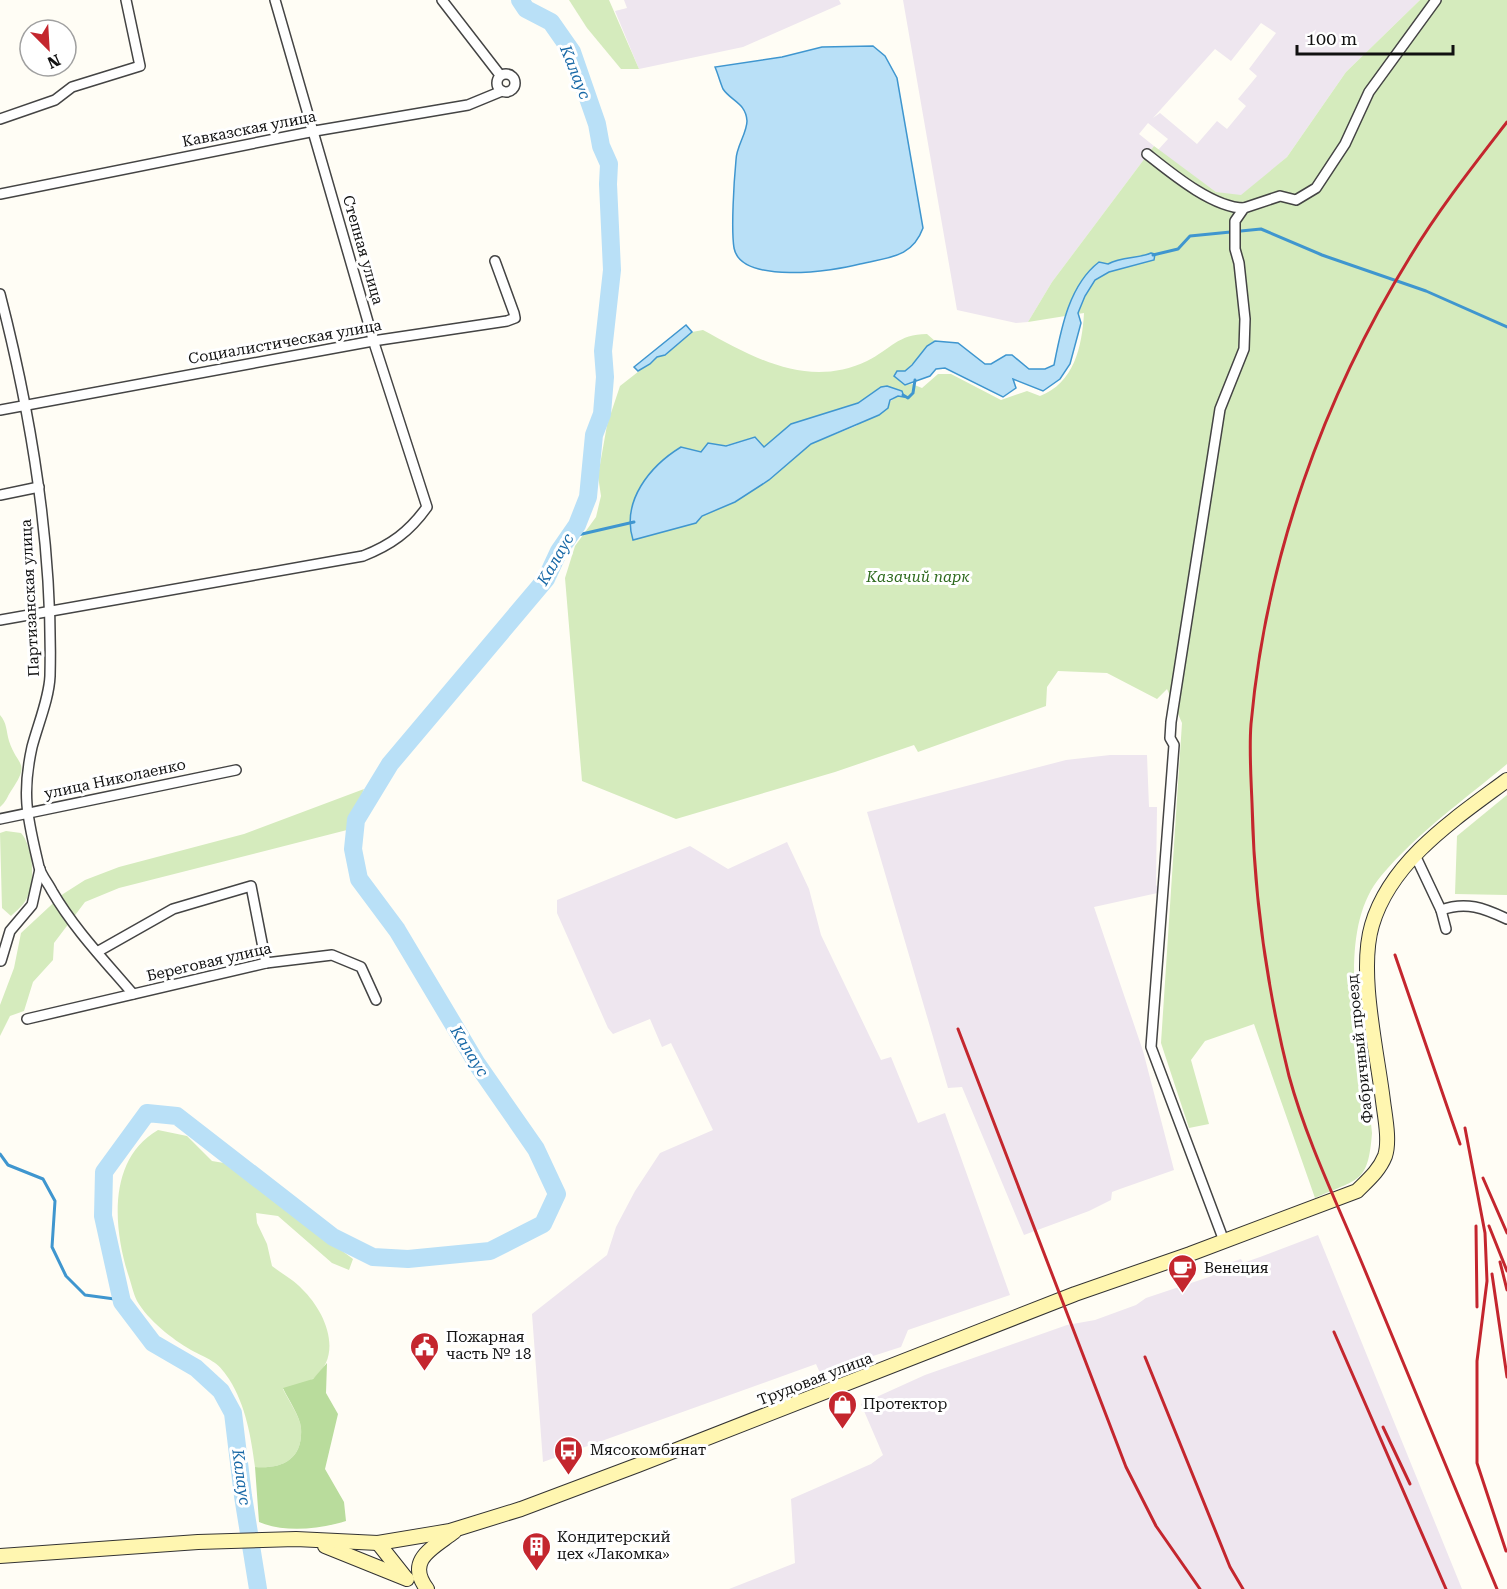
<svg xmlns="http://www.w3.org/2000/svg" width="1507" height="1589" font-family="'Roboto Serif',serif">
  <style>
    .industrial { fill: #eee6ef; fill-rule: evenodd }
    .green { fill: #d5ebbd; fill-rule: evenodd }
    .forest { fill: #b9dc9c }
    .water { fill: #b9e0f7; stroke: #3f96cf; stroke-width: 1.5 }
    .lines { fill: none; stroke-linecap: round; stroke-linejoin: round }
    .stream { stroke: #3f96cf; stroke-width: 3 }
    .river { stroke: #b9e0f7; stroke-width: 18 }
    .minor-casing { stroke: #444; stroke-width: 12 }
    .secondary-casing { stroke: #333; stroke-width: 16 }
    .minor { stroke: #fff; stroke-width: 9 }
    .secondary { stroke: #fff6b0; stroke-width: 14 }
    .rail { stroke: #c4262e; stroke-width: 3 }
    .labels { text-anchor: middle; stroke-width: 6; stroke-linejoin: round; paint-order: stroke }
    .street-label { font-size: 15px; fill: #111; stroke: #fff }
    .park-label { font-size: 15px; font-style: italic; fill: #2f6b1f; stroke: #fff }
    .poi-label { font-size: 15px; fill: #111; stroke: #fff; text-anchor: start }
    .water-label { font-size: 16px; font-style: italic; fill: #1768a6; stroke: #fff }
  </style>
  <rect width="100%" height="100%" fill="#fffdf5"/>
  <g class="industrial">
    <polygon points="624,0 839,0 841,4 743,47 639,69 615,11 627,8"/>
    <path d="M903 0H1420L1346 72 1287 157 1241 196 1216 192 1158 150 1168 139 1148 123 1139 134 1154 146 1052 282 1028 322 1016 323 957 310ZM1261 23 1276 33 1249 69 1257 76 1238 99 1246 106 1227 129 1217 121 1197 144 1160 113 1153 118 1215 49 1231 61Z"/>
    <polygon points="1110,755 1147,755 1149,807 1157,807 1156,885 1162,892 1094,907 1143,1051 1174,1170 1120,1189 1112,1192 1111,1200 1089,1211 1024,1235 962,1087 948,1088 867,812 1066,760"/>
    <polygon points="787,842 809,889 821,935 881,1060 891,1057 918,1123 945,1113 1010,1295 908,1330 901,1347 820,1373 816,1364 543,1462 532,1314 607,1255 616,1227 635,1191 660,1153 713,1130 671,1043 662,1047 650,1019 613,1034 608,1028 557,913 557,900 690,846 728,869"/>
    <polygon points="1318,1235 1462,1589 729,1589 795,1563 791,1499 871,1464 883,1455 861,1404 925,1375 1067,1325 1095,1320 1136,1305 1146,1298 1212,1276 1211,1269 1241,1259 1243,1263 1260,1257"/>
  </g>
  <g class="green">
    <polygon points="569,0 609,0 639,69 621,69 587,28"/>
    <path d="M1420 0H1507V764C1464 800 1418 832 1381 876 1330 936 1366 1060 1372 1133 1368 1184 1359 1178 1315 1198L1254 1024 1205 1041 1191 1060 1209 1124 1189 1128 1161 1043 1182 723 1167 689 1157 699 1107 673 1058 671 1047 687 1046 706 918 752 914 745 835 772 676 819 582 781 565 578 575 546 596 517 601 496 598 476 607 425 620 386 657 357 666 355 692 332 703 330C754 358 808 389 867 361 891 349 898 334 927 334L935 341 905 371V385L912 384 922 388 938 374H951L1001 400 1027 391 1040 396C1074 383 1082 347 1084 313L1028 322 1052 282 1154 146 1216 192 1241 195 1287 157 1346 72ZM881 387 898 396 856 426 811 444 769 480 735 502 702 516 696 523 633 540C622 503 654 477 675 450L681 447 701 452 755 437 764 447 791 424 858 403Z"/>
    <path d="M0 715C7 723 6 730 9 741 18 768 31 761 11 791 7 797 6 802 0 807Z"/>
    <polygon points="364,789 347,830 119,888 85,902 54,943 53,960 33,982 24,1011 10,1016 0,1036 0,1005 14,968 21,933 63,894 85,880 119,867 244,834"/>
    <polygon points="1507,795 1507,895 1455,894 1457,836"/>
    <path d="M6 831 21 833C33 847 36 881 27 898 24 905 16 911 11 916L2 908 0 833Z"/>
    <path d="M158 1130 187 1136 212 1161 224 1163 353 1259 349 1270 332 1263 278 1216 256 1213 257 1223 267 1244 272 1266C282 1274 294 1280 302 1289 325 1311 344 1354 314 1378 307 1384 292 1386 283 1389 288 1400 300 1416 301 1428 303 1459 283 1469 255 1467 251 1437 246 1406 229 1379 217 1360 209 1360 191 1350 172 1339 148 1320 137 1301 133 1293 131 1282 128 1274 113 1226 108 1159 158 1130Z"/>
  </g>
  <path class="forest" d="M327 1363 326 1393 338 1414 325 1469 344 1502 346 1521C320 1529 285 1533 259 1522L255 1467C283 1469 303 1459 301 1428 300 1416 288 1399 283 1388L313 1379Z"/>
  <g class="water">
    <path d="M873 46 885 56 897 78 923 228C912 258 889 257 860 264 834 271 741 285 734 248 731 229 734 181 736 160 736 147 747 133 747 121 746 103 731 101 723 89 720 82 718 74 715 67L782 57 822 47Z"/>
    <path d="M1151 253 1155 254 1154 260 1109 272 1095 280 1085 296 1078 313 1081 323 1070 364 1060 379 1043 391 1013 379 1016 388 1003 397 945 368 936 369 930 376 905 385 894 376 897 371H905L912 365 927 346 935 341 958 343 985 364H991L1006 355H1012L1029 369H1045L1054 365C1061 329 1069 285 1099 262L1108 264C1122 256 1138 259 1151 253Z"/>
    <polygon points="686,325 692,332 665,355 657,357 650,364 638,371 634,367"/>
    <path d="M887 386 902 391 904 397 898 396 890 400 888 408 879 415 811 444 769 480 735 502 702 516 696 523 633 540C621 501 650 466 681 447L701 452 708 443 726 446 755 437 764 447 791 424 858 403 881 387Z"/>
  </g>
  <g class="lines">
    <g class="stream">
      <polyline points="1153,255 1178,249 1190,236 1261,229 1322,255 1426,291 1507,327"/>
      <polyline points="903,395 908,398 913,393 915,380"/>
      <polyline points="569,537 634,522"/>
      <polyline points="0,1154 8,1165 43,1179 55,1201 52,1247 66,1276 85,1295 122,1300"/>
    </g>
    <polyline class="river" points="258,1589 243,1496 233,1413 221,1391 196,1368 153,1343 122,1302 103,1216 104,1172 147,1113 177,1116 333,1237 373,1257 408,1259 490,1251 543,1224 557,1194 536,1149 477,1064 397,930 359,879 353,849 356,820 390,764 546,579 559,551 577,525 588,497 594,435 602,414 605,377 603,351 612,270 608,184 609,164 601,146 597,124 572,52 551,22 526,9 520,0"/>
    <defs>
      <g id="minor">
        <polyline points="442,0 500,75"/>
        <circle cx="506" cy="83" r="9"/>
        <polyline points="0,119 55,100 72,87 140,66 126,0"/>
        <path d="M1147 154C1171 173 1213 208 1244 208"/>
        <polyline points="0,194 315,131 468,105 502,91"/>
        <path d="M0 294C32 418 53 548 50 676 49 699 38 724 32 747 21 797 28 819 39 867 41 875 48 883 52 891 74 929 105 961 133 994"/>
        <polyline points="0,410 373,341 507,321 515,318 514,313 495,261"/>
        <polyline points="0,495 39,487"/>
        <path d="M0 620 363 556C391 545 409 532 427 507L375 346 275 0"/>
        <polyline points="0,819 236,770"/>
        <polyline points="1415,855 1441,910 1446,929"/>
        <path d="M1441 910C1466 901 1484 908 1507 919"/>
        <polyline points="97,952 173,909 251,886 266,963"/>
        <polyline points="1,961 10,931 32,905 40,869"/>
        <polyline points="27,1019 266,963 332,955 361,967 376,1000"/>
        <polyline points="1224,1241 1151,1047 1174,745 1170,738 1171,722 1220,409 1244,349 1245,319 1239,263 1235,249 1235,221 1244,208 1280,196 1296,200 1316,188 1345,144 1369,92 1436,0"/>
      </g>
      <g id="secondary">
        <polyline points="378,1543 405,1577"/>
        <polyline points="325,1546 407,1579"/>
        <path d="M0 1556 198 1542 296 1539 378 1543 450 1531 521 1509 638 1465 1075 1294 1190 1254 1357 1191C1368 1180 1379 1171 1385 1156 1390 1141 1385 1117 1383 1101 1377 1051 1358 972 1372 925 1391 860 1456 818 1507 780"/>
        <path d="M427 1589C405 1560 433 1548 454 1532"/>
      </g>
    </defs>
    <use href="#minor" class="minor-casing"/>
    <use href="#secondary" class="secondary-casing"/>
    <use href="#minor" class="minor"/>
    <use href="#secondary" class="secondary"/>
    <g class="rail">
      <polyline points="1395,955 1460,1144"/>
      <polyline points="958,1029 1126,1467 1156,1526 1200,1589"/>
      <polyline points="1465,1128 1485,1233 1487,1281 1477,1361 1477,1463 1506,1551"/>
      <polyline points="1483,1178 1507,1233"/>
      <polyline points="1476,1226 1477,1307"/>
      <polyline points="1489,1226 1507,1271"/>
      <polyline points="1500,1262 1507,1290"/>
      <polyline points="1492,1274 1507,1377"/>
      <polyline points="1334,1332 1446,1589"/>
      <polyline points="1145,1357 1230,1567 1243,1589"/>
      <polyline points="1383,1427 1410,1484"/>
      <path d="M1497 1589C1453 1482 1408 1375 1364 1268 1338 1205 1307 1142 1289 1076 1266 984 1254 898 1252 803 1251 777 1249 750 1251 724 1266 558 1323 398 1410 257 1439 209 1473 166 1507 122"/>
    </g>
  </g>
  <defs>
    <symbol id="cafe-pin" viewBox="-11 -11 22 30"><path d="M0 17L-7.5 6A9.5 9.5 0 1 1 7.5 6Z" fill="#c4262e" stroke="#fff"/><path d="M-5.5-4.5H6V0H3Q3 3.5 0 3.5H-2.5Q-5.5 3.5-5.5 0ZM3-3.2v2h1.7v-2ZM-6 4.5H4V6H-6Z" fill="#fff"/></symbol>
    <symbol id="civic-pin" viewBox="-11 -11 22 30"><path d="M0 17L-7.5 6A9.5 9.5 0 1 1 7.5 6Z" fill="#c4262e" stroke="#fff"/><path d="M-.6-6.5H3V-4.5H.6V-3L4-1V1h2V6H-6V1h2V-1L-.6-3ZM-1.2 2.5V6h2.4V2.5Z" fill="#fff"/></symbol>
    <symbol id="shop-pin" viewBox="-11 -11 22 30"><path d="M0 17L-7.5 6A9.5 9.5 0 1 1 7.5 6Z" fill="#c4262e" stroke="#fff"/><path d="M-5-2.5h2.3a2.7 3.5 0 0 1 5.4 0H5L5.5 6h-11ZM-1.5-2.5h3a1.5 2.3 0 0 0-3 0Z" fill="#fff"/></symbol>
    <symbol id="bus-pin" viewBox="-11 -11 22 30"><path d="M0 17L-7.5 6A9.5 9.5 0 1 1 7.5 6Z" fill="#c4262e" stroke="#fff"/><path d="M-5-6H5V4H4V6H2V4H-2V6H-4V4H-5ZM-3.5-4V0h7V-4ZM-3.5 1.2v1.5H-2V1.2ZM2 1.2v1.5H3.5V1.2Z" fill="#fff"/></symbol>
    <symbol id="building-pin" viewBox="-11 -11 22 30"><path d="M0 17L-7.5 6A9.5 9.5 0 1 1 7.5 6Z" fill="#c4262e" stroke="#fff"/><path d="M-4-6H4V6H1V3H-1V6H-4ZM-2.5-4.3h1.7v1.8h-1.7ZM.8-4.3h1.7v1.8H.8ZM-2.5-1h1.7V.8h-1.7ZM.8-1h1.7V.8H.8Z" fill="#fff"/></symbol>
  </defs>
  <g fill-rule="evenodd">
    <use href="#cafe-pin" x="1166" y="1252" width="33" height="45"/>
    <use href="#civic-pin" x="408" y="1330" width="33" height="45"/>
    <use href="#shop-pin" x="826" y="1388" width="33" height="45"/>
    <use href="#bus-pin" x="552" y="1434" width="33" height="45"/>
    <use href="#building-pin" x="520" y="1530" width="33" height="45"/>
  </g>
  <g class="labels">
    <g class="street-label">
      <text transform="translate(249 129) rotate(-11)" y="5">Кавказская улица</text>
      <text transform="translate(363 250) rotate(74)" y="5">Степная улица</text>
      <text transform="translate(285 342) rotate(-10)" y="5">Социалистическая улица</text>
      <text transform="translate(30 598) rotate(-93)" y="5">Партизанская улица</text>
      <text transform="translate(115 779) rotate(-12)" y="5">улица Николаенко</text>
      <text transform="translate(209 962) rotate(-13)" y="5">Береговая улица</text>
      <text transform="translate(1360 1049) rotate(-96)" y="5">Фабричный проезд</text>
      <text transform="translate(815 1379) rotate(-21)" y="5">Трудовая улица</text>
    </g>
    <g class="park-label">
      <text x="918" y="582">Казачий парк</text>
    </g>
    <g class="poi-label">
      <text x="1204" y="1273">Венеция</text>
      <text x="446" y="1342">Пожарная<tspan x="446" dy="17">часть № 18</tspan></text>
      <text x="863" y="1409">Протектор</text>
      <text x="590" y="1455">Мясокомбинат</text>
      <text x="557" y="1542">Кондитерский<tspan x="557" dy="17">цех «Лакомка»</tspan></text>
    </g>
    <g class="water-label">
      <text transform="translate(576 72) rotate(68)" y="6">Калаус</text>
      <text transform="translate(555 559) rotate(-60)" y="6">Калаус</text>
      <text transform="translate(470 1051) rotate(58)" y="6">Калаус</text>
      <text transform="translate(242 1477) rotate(82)" y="6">Калаус</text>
    </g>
  </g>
  <g transform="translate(48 48) rotate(156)"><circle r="28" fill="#ffffff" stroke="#a0a0a0" stroke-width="1.5"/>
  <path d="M0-4.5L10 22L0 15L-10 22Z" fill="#c4262e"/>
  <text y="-9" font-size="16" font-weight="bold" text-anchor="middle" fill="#111111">N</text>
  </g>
  <path d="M1297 45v9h156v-9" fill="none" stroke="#111111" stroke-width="3"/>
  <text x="1306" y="45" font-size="18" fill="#111111" stroke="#ffffff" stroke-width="4.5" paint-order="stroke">100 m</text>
</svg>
